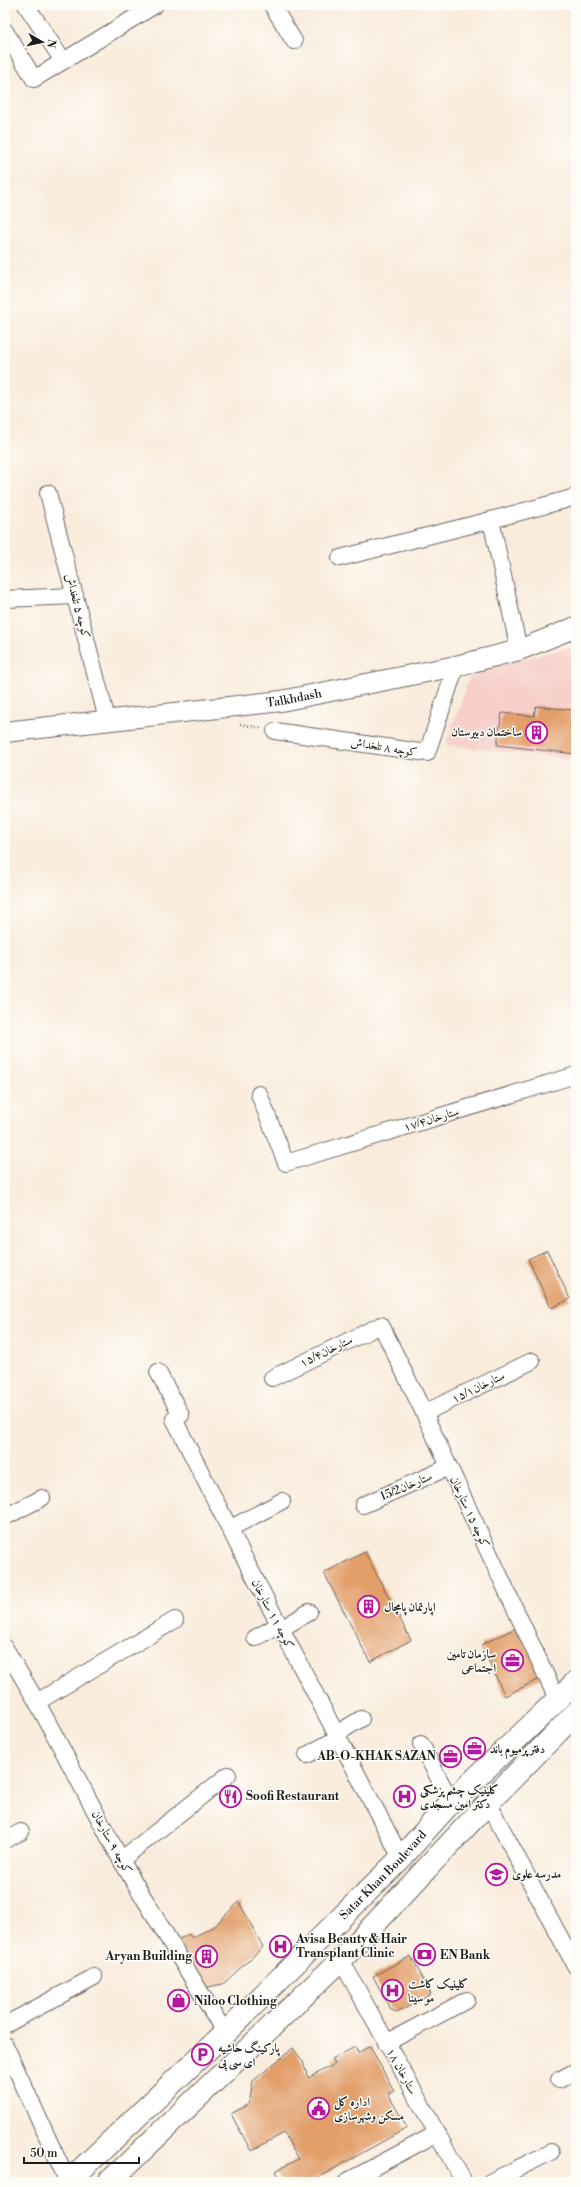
<svg xmlns="http://www.w3.org/2000/svg" width="581" height="2187" font-family="'Libre Bodoni',Amiri,serif">
  <style>
    .built { fill: #f7d0ca }
    .building { fill: #e29f6b }
    .lines { fill: none; stroke-linecap: round; stroke-linejoin: round }
    .minor-casing { stroke: #69655f; stroke-width: 18 }
    .tertiary-casing { stroke: #69655f; stroke-width: 22 }
    .secondary-casing { stroke: #69655f; stroke-width: 24 }
    .path { stroke: #69655f; stroke-width: 2.5; stroke-dasharray: 1 3; stroke-linecap: butt }
    .minor { stroke: #fff; stroke-width: 16 }
    .tertiary { stroke: #fff; stroke-width: 20 }
    .secondary { stroke: #fff; stroke-width: 22 }
    .labels { text-anchor: middle; stroke-width: 3; stroke-linejoin: round; paint-order: stroke }
    .street-label { font-size: 12px; fill: #1c1c1c; stroke: #fdfcf7 }
    .poi-label { font-size: 12px; font-weight: bold; fill: #1c1c1c; stroke: #fdfcf7; text-anchor: start }
  </style>
  <rect width="100%" height="100%" fill="#fdfcf7"/>
  <filter id="ink" filterUnits="userSpaceOnUse"><feTurbulence type="fractalNoise" baseFrequency=".025" numOctaves="2"/><feDisplacementMap in="SourceGraphic" scale="8" xChannelSelector="R" yChannelSelector="G"/><feConvolveMatrix kernelMatrix="1 2 1 2 8 2 1 2 1" color-interpolation-filters="sRGB"/></filter>
  <filter id="wash" filterUnits="userSpaceOnUse"><feTurbulence type="fractalNoise" baseFrequency=".012" numOctaves="4" result="noise"/><feDisplacementMap in="SourceGraphic" scale="16" xChannelSelector="R" yChannelSelector="G"/><feGaussianBlur stdDeviation="0.9" result="paint"/><feColorMatrix in="noise" values="0 0 0 0 0 0 0 0 0 0 0 0 0 0 0 0 0 1.4 0 .05"/><feComposite in="paint" operator="in"/></filter>
  <g filter="url(#wash)">
    <rect width="100%" height="100%" fill="#f9ecdc"/>
    <polygon class="built" points="571,647 576,652 576,760 446,745 472,669"/>
    <g id="blocks">
      <g class="building">
        <polygon points="536,706 574,710 574,718 576,719 576,754 497,745 502,713 534,716"/>
        <polygon points="547,1250 570,1299 551,1308 528,1259"/>
        <polygon points="365,1552 411,1640 370,1662 324,1573"/>
        <polygon points="518,1627 543,1677 505,1696 481,1645"/>
        <polygon points="239,1902 263,1947 223,1984 208,1987 203,1985 176,1941 189,1934 192,1938 214,1926"/>
        <polygon points="411,1956 431,1994 397,2013 390,2009 373,1976"/>
        <polygon points="370,2046 394,2091 388,2094 407,2128 310,2182 282,2182 276,2171 298,2159 284,2133 251,2151 231,2114 249,2104 253,2081 293,2048 303,2062 308,2078 335,2064 332,2059 355,2047 358,2053"/>
      </g>
    </g>
  </g>
  <g filter="url(#ink)">
    <use href="#blocks" fill-opacity="0" stroke="#69655f" stroke-width="1"/>
    <g class="lines">
      <defs>
        <g id="minor">
          <polyline points="26,5 63,61"/>
          <polyline points="272,5 294,41"/>
          <polyline points="5,31 34,79 155,5"/>
          <polyline points="48,493 107,719"/>
          <polyline points="491,520 576,497"/>
          <polyline points="340,558 491,520 519,650"/>
          <polyline points="5,599 75,596"/>
          <polyline points="275,731 427,753 456,666"/>
          <polyline points="259,1094 286,1163 576,1075"/>
          <polyline points="158,1372 181,1415 174,1419 249,1567 401,1858"/>
          <polyline points="272,1378 381,1325 424,1413 557,1699"/>
          <polyline points="424,1413 532,1361"/>
          <polyline points="363,1505 449,1467"/>
          <polyline points="5,1517 42,1498"/>
          <polyline points="231,1528 282,1501"/>
          <polyline points="281,1629 309,1612"/>
          <polyline points="255,1638 279,1625"/>
          <polyline points="5,1648 37,1702 121,1860 225,2033"/>
          <polyline points="37,1702 175,1620"/>
          <polyline points="336,1734 361,1719"/>
          <polyline points="421,1744 451,1802"/>
          <polyline points="307,1755 338,1738"/>
          <polyline points="488,1803 576,1967"/>
          <polyline points="5,1840 21,1832"/>
          <polyline points="121,1860 228,1775"/>
          <polyline points="341,1960 464,2182"/>
          <polyline points="5,2025 94,1977"/>
          <polyline points="386,2043 467,2000"/>
          <polyline points="5,2045 68,2182"/>
          <polyline points="559,2080 576,2071"/>
          <polyline points="346,2182 436,2134"/>
          <polyline points="490,2182 551,2152"/>
        </g>
        <g id="tertiary">
          <path id="s1" d="M5 732 281 701 456 666 519 650 576 627"/>
        </g>
        <g id="secondary">
          <path id="s2" d="M68 2182 225 2033 401 1858 451 1802 576 1682"/>
          <polyline points="109,2182 341,1960 488,1803 576,1713"/>
        </g>
      </defs>
      <use href="#minor" class="minor-casing"/>
      <use href="#tertiary" class="tertiary-casing"/>
      <use href="#secondary" class="secondary-casing"/>
      <polyline class="path" points="240,724 261,728"/>
      <use href="#minor" class="minor"/>
      <use href="#tertiary" class="tertiary"/>
      <use href="#secondary" class="secondary"/>
    </g>
  </g>
  <defs>
    <symbol id="building-ring" viewBox="-11 -11 22 22"><circle r="9.5" fill="#fdfcf7" stroke="#b5179e" stroke-width="1.5"/><path d="M-4-6H4V6H1V3H-1V6H-4ZM-2.5-4.3h1.7v1.8h-1.7ZM.8-4.3h1.7v1.8H.8ZM-2.5-1h1.7V.8h-1.7ZM.8-1h1.7V.8H.8Z" fill="#b5179e"/></symbol>
    <symbol id="office-ring" viewBox="-11 -11 22 22"><circle r="9.5" fill="#fdfcf7" stroke="#b5179e" stroke-width="1.5"/><path d="M-6-3h4V-5.5h4V-3h4V5H-6ZM-1-4.5V-3h2v-1.5ZM-6 0V1H6V0Z" fill="#b5179e"/></symbol>
    <symbol id="restaurant-ring" viewBox="-11 -11 22 22"><circle r="9.5" fill="#fdfcf7" stroke="#b5179e" stroke-width="1.5"/><path d="M-5-6h1v4h1v-4h1v4h1v-4h1v5L-1.5 .5V6h-2V.5L-5-1ZM5-6V6H3V1.5H1.5Q1.5-4 5-6Z" fill="#b5179e"/></symbol>
    <symbol id="hospital-ring" viewBox="-11 -11 22 22"><circle r="9.5" fill="#fdfcf7" stroke="#b5179e" stroke-width="1.5"/><path d="M-5-5h3v3.5h4V-5h3V5h-3V1.5h-4V5h-3Z" fill="#b5179e"/></symbol>
    <symbol id="school-ring" viewBox="-11 -11 22 22"><circle r="9.5" fill="#fdfcf7" stroke="#b5179e" stroke-width="1.5"/><path d="M0-5L7-2L0 1L-7-2ZM-4 1L0 2.5L4 1V4Q0 6-4 4Z" fill="#b5179e"/></symbol>
    <symbol id="bank-ring" viewBox="-11 -11 22 22"><circle r="9.5" fill="#fdfcf7" stroke="#b5179e" stroke-width="1.5"/><path d="M-6-4H6V4H-6ZM0-2.3a2.3 2.3 0 1 0 0 4.6a2.3 2.3 0 1 0 0-4.6Z" fill="#b5179e"/></symbol>
    <symbol id="shop-ring" viewBox="-11 -11 22 22"><circle r="9.5" fill="#fdfcf7" stroke="#b5179e" stroke-width="1.5"/><path d="M-5-2.5h2.3a2.7 3.5 0 0 1 5.4 0H5L5.5 6h-11ZM-1.5-2.5h3a1.5 2.3 0 0 0-3 0Z" fill="#b5179e"/></symbol>
    <symbol id="parking-ring" viewBox="-11 -11 22 22"><circle r="9.5" fill="#fdfcf7" stroke="#b5179e" stroke-width="1.5"/><path d="M-3.5-5.5H1a3.5 3.5 0 0 1 0 7H-1V5.5H-3.5ZM-1-3.4V-.6H.8a1.4 1.4 0 0 0 0-2.8Z" fill="#b5179e"/></symbol>
    <symbol id="civic-ring" viewBox="-11 -11 22 22"><circle r="9.5" fill="#fdfcf7" stroke="#b5179e" stroke-width="1.5"/><path d="M-.6-6.5H3V-4.5H.6V-3L4-1V1h2V6H-6V1h2V-1L-.6-3ZM-1.2 2.5V6h2.4V2.5Z" fill="#b5179e"/></symbol>
  </defs>
  <g fill-rule="evenodd">
    <use href="#building-ring" x="524" y="720" width="25" height="25"/>
    <use href="#building-ring" x="356" y="1594" width="25" height="25"/>
    <use href="#office-ring" x="500" y="1648" width="25" height="25"/>
    <use href="#office-ring" x="462" y="1736" width="25" height="25"/>
    <use href="#office-ring" x="438" y="1744" width="25" height="25"/>
    <use href="#restaurant-ring" x="218" y="1784" width="25" height="25"/>
    <use href="#hospital-ring" x="392" y="1784" width="25" height="25"/>
    <use href="#school-ring" x="484" y="1862" width="25" height="25"/>
    <use href="#hospital-ring" x="268" y="1934" width="25" height="25"/>
    <use href="#bank-ring" x="412" y="1942" width="25" height="25"/>
    <use href="#building-ring" x="194" y="1944" width="25" height="25"/>
    <use href="#hospital-ring" x="380" y="1978" width="25" height="25"/>
    <use href="#shop-ring" x="166" y="1988" width="25" height="25"/>
    <use href="#parking-ring" x="190" y="2042" width="25" height="25"/>
    <use href="#civic-ring" x="306" y="2096" width="25" height="25"/>
  </g>
  <g class="labels">
    <g class="street-label">
      <text transform="translate(78 606) rotate(75)" y="4">کوچه ۵ تلخداش</text>
      <text dy="4" stroke="none"><textPath href="#s1" startOffset="291">Talkhdash</textPath></text>
      <text transform="translate(384 747) rotate(9)" y="4">کوچه ۸ تلخداش</text>
      <text transform="translate(431 1119) rotate(-17)" y="4">ستارخان۱۷/۴</text>
      <text transform="translate(326 1351) rotate(-26)" y="4">ستارخان۱۵/۴</text>
      <text transform="translate(478 1387) rotate(-26)" y="4">ستارخان۱۵/۱</text>
      <text transform="translate(406 1486) rotate(-23)" y="4">ستارخان15/2</text>
      <text transform="translate(470 1512) rotate(65)" y="4">کوچه ۱۵ ستارخان</text>
      <text transform="translate(273 1614) rotate(62)" y="4">کوچه ۱۱ ستارخان</text>
      <text transform="translate(112 1842) rotate(61)" y="4">کوچه ۹ ستارخان</text>
      <text dy="4" stroke="none"><textPath href="#s2" startOffset="440">Satar Khan Boulevard</textPath></text>
      <text transform="translate(402 2071) rotate(61)" y="4">۱۸ ستارخان</text>
    </g>
    <g class="poi-label">
      <text x="522" y="736" text-anchor="end">ساختمان دبیرستان</text>
      <text x="384" y="1611">اپارتمان پامچال</text>
      <text x="496" y="1658" text-anchor="end">سازمان تامین<tspan x="496" dy="14">اجتماعی</tspan></text>
      <text x="490" y="1753">دفتر پرمیوم باند</text>
      <text x="436" y="1760" text-anchor="end">AB-O-KHAK SAZAN</text>
      <text x="420" y="1794">کلینیک چشم پزشکی<tspan x="420" dy="14">دکتر امین مسجدی</tspan></text>
      <text x="246" y="1800">Soofi Restaurant</text>
      <text x="512" y="1878">مدرسه علوی</text>
      <text x="296" y="1943">Avisa Beauty &amp; Hair<tspan x="296" dy="14">Transplant Clinic</tspan></text>
      <text x="440" y="1959">EN Bank</text>
      <text x="192" y="1960" text-anchor="end">Aryan Building</text>
      <text x="408" y="1988">کلینیک کاشت<tspan x="408" dy="14">مو سینا</tspan></text>
      <text x="194" y="2005">Niloo Clothing</text>
      <text x="218" y="2052">پارکینگ حاشیه<tspan x="218" dy="14">ای سی پی</tspan></text>
      <text x="334" y="2106">اداره کل<tspan x="334" dy="14">مسکن وشهرسازی</tspan></text>
    </g>
  </g>
  <rect width="581" height="2187" fill="none" stroke="#fdfcf7" stroke-width="20"/>
  <g transform="translate(42 42) rotate(99)" stroke="#fdfcf7" stroke-width="3" paint-order="stroke">
  <path d="M0-3L7 15L0 10L-7 15Z" fill="#1c1c1c"/>
  <text y="-6" font-size="11" font-weight="bold" text-anchor="middle" fill="#1c1c1c">N</text>
  </g>
  <path d="M24 2157v6h115v-6" fill="none" stroke="#1c1c1c" stroke-width="2"/>
  <text x="30" y="2157" font-size="12" fill="#1c1c1c" stroke="#fdfcf7" stroke-width="3" paint-order="stroke">50 m</text>
</svg>
